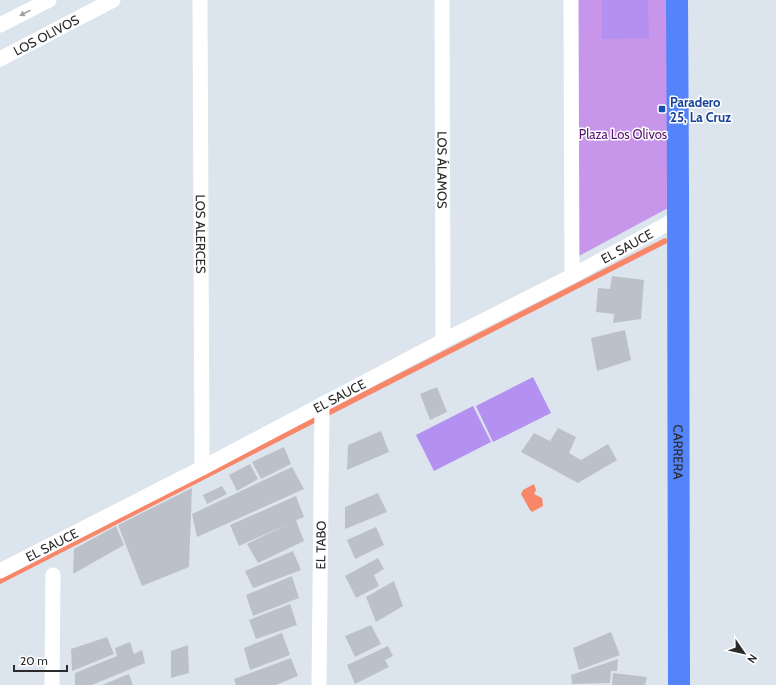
<svg xmlns="http://www.w3.org/2000/svg" width="776" height="685" font-family="Cabin,sans-serif">
  <style>
    .green { fill: #c795e9 }
    .pitch { fill: #b490f1 }
    .water { fill: #f88668 }
    .lines { fill: none; stroke-linecap: round; stroke-linejoin: round }
    .stream { stroke: #f88668; stroke-width: 5.5 }
    .building { fill: #bcc1c9 }
    .minor { stroke: #fff; stroke-width: 15 }
    .primary { stroke: #5484fb; stroke-width: 22 }
    .oneway { fill: #a0a0a0 }
    .transit-dot { fill: #1a4fb4; stroke: #fff; stroke-width: 1.5 }
    .labels { text-anchor: middle; stroke-width: 3; stroke-linejoin: round; paint-order: stroke }
    .street-label { font-size: 13px; fill: #2b2b2b; stroke: #fff }
    .transit-label { font-size: 13px; font-weight: bold; fill: #164399; stroke: #fff; text-anchor: start }
    .park-label { font-size: 13px; fill: #57156e; stroke: #fff }
  </style>
  <rect width="100%" height="100%" fill="#dce5ee"/>
  <polygon class="green" points="577,0 667,0 670,207 577,257"/>
  <g class="pitch">
    <polygon points="602,0 648,0 649,38 602,39"/>
    <polygon points="533,377 551,413 493,442 476,406"/>
    <polygon points="473,406 491,442 434,471 416,435"/>
  </g>
  <polygon class="water" points="534,484 536,490 534,494 542,498 543,506 532,512 530,510 521,494 523,490"/>
  <g class="lines">
    <polyline class="stream" points="0,581 377,388 665,241"/>
  </g>
  <g class="building">
    <polygon points="612,276 644,280 641,319 613,323 614,314 596,312 598,288 610,289"/>
    <polygon points="625,330 631,360 597,371 591,338"/>
    <polygon points="437,387 447,412 430,420 420,394"/>
    <polygon points="558,428 576,437 569,453 581,460 608,444 617,460 578,483 521,452 534,433 550,441"/>
    <polygon points="381,431 389,452 347,470 348,445"/>
    <polygon points="284,447 291,464 261,479 252,462"/>
    <polygon points="250,464 258,479 237,491 229,475"/>
    <polygon points="292,467 304,489 197,537 192,514"/>
    <polygon points="222,486 227,494 207,504 203,495"/>
    <polygon points="192,488 189,567 142,586 118,525"/>
    <polygon points="378,493 387,512 345,529 345,507"/>
    <polygon points="296,496 304,517 296,520 304,541 258,563 247,544 288,524 239,546 230,525"/>
    <polygon points="116,526 124,545 73,574 74,549"/>
    <polygon points="376,527 384,545 355,559 347,540"/>
    <polygon points="293,551 301,570 253,588 245,571"/>
    <polygon points="378,558 384,569 374,575 379,586 356,598 345,576"/>
    <polygon points="292,576 299,598 253,616 246,595"/>
    <polygon points="394,581 403,606 376,622 366,597"/>
    <polygon points="290,604 297,625 256,639 249,620"/>
    <polygon points="371,625 381,644 355,657 345,636"/>
    <polygon points="611,632 620,655 579,670 573,648"/>
    <polygon points="282,633 290,655 250,670 244,648"/>
    <polygon points="107,637 114,654 72,671 71,649"/>
    <polygon points="130,642 134,654 142,650 145,663 92,685 75,685 75,673 117,656 115,648"/>
    <polygon points="188,645 189,673 171,678 171,651"/>
    <polygon points="388,646 393,656 385,660 389,667 355,684 347,665"/>
    <polygon points="291,658 298,676 276,685 236,685 234,679"/>
    <polygon points="618,659 617,671 611,671 610,683 572,684 571,675"/>
    <polygon points="613,673 647,677 645,685 612,685"/>
    <polygon points="129,674 133,685 102,685"/>
  </g>
  <g class="lines">
    <g class="minor">
      <path id="s1" d="M200 0 202 468"/>
      <path id="s2" d="M442 0 443 341"/>
      <polyline points="571,0 572,276"/>
      <polyline points="0,25 49,0"/>
      <path id="s3" d="M0 59 113 0"/>
      <path id="s4" d="M0 571 202 468 443 341 572 276 678 218"/>
      <polyline points="52,685 53,575"/>
      <path id="s5" d="M319 685 322 404"/>
    </g>
    <path class="primary" id="s6" d="M677 0 678 187 679 685"/>
  </g>
  <defs><path id="oneway-solid" d="M-6-.8H1V-3.2L6.5 0L1 3.2V.8H-6Z"/></defs>
  <use class="oneway" href="#oneway-solid" transform="translate(25 13) rotate(153)"/>
  <rect class="transit-dot" x="658" y="105" width="8" height="8" rx="2"/>
  <g class="labels">
    <g class="street-label">
      <text dy="5" stroke="none"><textPath href="#s3" startOffset="52">LOS OLIVOS</textPath></text>
      <text dy="5" stroke="none"><textPath href="#s2" startOffset="170">LOS ÁLAMOS</textPath></text>
      <text dy="5" stroke="none"><textPath href="#s1" startOffset="234">LOS ALERCES</textPath></text>
      <text dy="5" stroke="none"><textPath href="#s4" startOffset="706">EL SAUCE</textPath></text>
      <text dy="5" stroke="none"><textPath href="#s4" startOffset="382">EL SAUCE</textPath></text>
      <text dy="5" stroke="none"><textPath href="#s6" startOffset="452">CARRERA</textPath></text>
      <text dy="5" stroke="none"><textPath href="#s4" startOffset="58">EL SAUCE</textPath></text>
      <text dy="5" stroke="none"><textPath href="#s5" startOffset="140">EL TABO</textPath></text>
    </g>
    <g class="transit-label">
      <text x="670" y="107">Paradero<tspan x="670" dy="15">25, La Cruz</tspan></text>
    </g>
    <g class="park-label">
      <text x="623" y="139">Plaza Los Olivos</text>
    </g>
  </g>
  <g transform="translate(744 653) rotate(124)" stroke="#ffffff" stroke-width="3" paint-order="stroke">
  <path d="M0-3L7 15L0 10L-7 15Z" fill="#2b2b2b"/>
  <text y="-6" font-size="11" font-weight="bold" text-anchor="middle" fill="#2b2b2b">N</text>
  </g>
  <path d="M14 665v6h53v-6" fill="none" stroke="#2b2b2b" stroke-width="2"/>
  <text x="20" y="665" font-size="12" fill="#2b2b2b" stroke="#ffffff" stroke-width="3" paint-order="stroke">20 m</text>
</svg>
